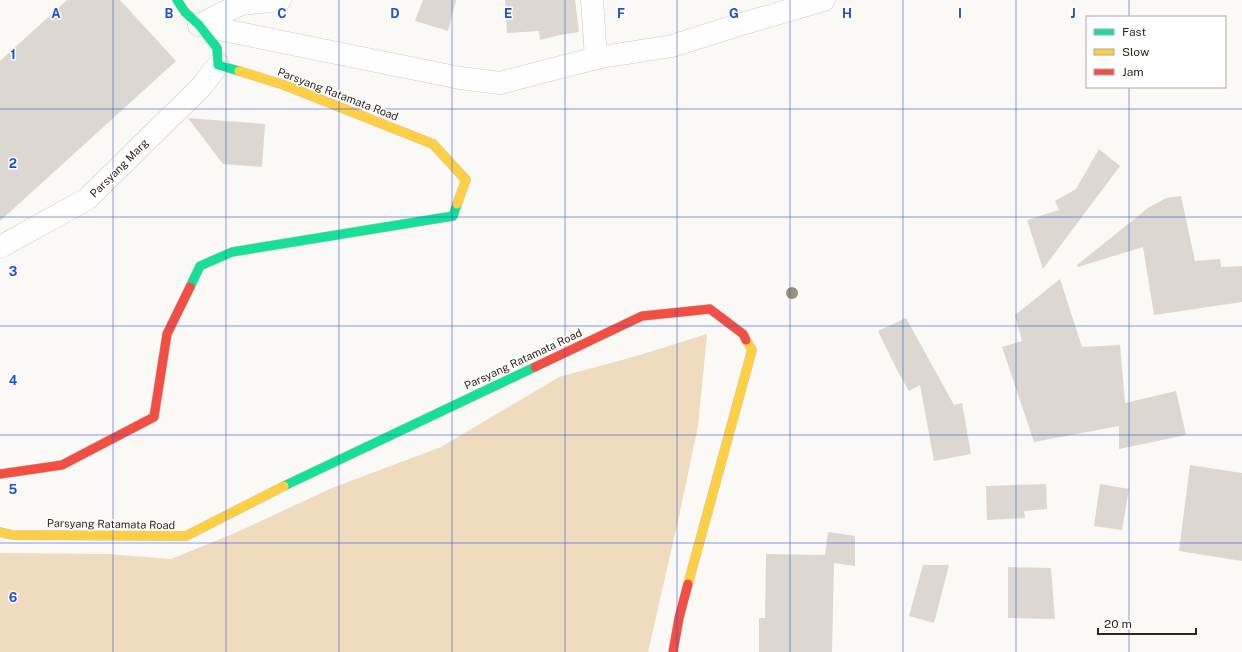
<svg xmlns="http://www.w3.org/2000/svg" width="1242" height="652" font-family="'Public Sans',sans-serif">
  <style>
    .green { fill: #efdbbd }
    .building { fill: #dcd7d1 }
    .lines { fill: none; stroke-linecap: round; stroke-linejoin: round }
    .street-casing { stroke: #cdc8c2; stroke-width: 23 }
    .fast-casing { stroke: #cdc8c2; stroke-width: 10 }
    .slow-casing { stroke: #cdc8c2; stroke-width: 10 }
    .jam-casing { stroke: #cdc8c2; stroke-width: 10 }
    .street { stroke: #fefefe; stroke-width: 22 }
    .fast { stroke: #16e098; stroke-width: 9 }
    .slow { stroke: #ffcf43; stroke-width: 9 }
    .jam { stroke: #f24e42; stroke-width: 9 }
    .tree { fill: #9c8f7c }
    .grid { fill: none; stroke: #1d4ed8; stroke-width: 1; stroke-opacity: 0.55 }
    .labels { text-anchor: middle; stroke-width: 3; stroke-linejoin: round; paint-order: stroke }
    .street-label { font-size: 11px; fill: #2e261b; stroke: #fff }
    .grid-label { font-size: 13px; text-anchor: middle; font-weight: bold; fill: #1d4ed8; stroke: #fff; stroke-width: 3; stroke-linejoin: round; paint-order: stroke }
  </style>
  <rect width="100%" height="100%" fill="#fbf9f6"/>
  <polygon class="green" points="707,334 698,426 680,512 648,652 0,652 0,553 108,554 171,559 235,533 332,488 441,447 559,377 640,355"/>
  <g class="building">
    <polygon points="67,0 120,0 176,61 0,221 0,61"/>
    <polygon points="423,0 456,0 448,31 415,21"/>
    <polygon points="505,0 575,0 579,32 560,35 540,40 539,31 507,33"/>
    <polygon points="188,118 265,124 262,167 223,164"/>
    <polygon points="1099,149 1120,166 1043,269 1027,220 1059,210 1055,201 1076,189"/>
    <polygon points="1181,196 1195,261 1220,259 1221,267 1242,266 1242,302 1154,315 1143,247 1078,267 1077,265 1148,208 1166,198"/>
    <polygon points="1060,279 1082,347 1120,345 1125,403 1176,391 1186,435 1119,449 1119,426 1034,442 1002,347 1022,341 1015,315"/>
    <polygon points="906,318 954,405 962,403 971,454 934,461 920,385 909,391 898,372 878,331"/>
    <polygon points="1190,465 1242,473 1242,561 1179,551"/>
    <polygon points="1046,484 1047,509 1024,511 1025,518 987,520 986,486"/>
    <polygon points="1100,484 1129,489 1122,530 1094,526"/>
    <polygon points="828,532 855,536 855,566 834,563 832,652 759,652 759,618 765,618 766,554 825,555"/>
    <polygon points="923,565 949,565 934,623 909,616"/>
    <polygon points="1008,567 1051,568 1055,619 1008,618"/>
  </g>
  <g class="lines">
    <defs>
      <g id="street">
        <polyline points="592,0 596,58"/>
        <polyline points="199,25 460,78 500,83 596,58 672,46 735,26 824,0"/>
        <polyline points="199,25 241,4 280,0"/>
        <polyline points="0,247 87,199 202,86 218,65"/>
      </g>
      <g id="fast">
        <polyline points="177,0 185,12 199,25 217,48 218,65 239,71"/>
        <polyline points="190,287 200,266 232,252 453,216 457,204"/>
        <polyline points="284,486 535,367"/>
      </g>
      <g id="slow">
        <polyline points="239,71 284,85 433,144 466,180 457,204"/>
        <polyline points="0,532 12,535 186,536 284,486"/>
        <polyline points="688,584 752,350 746,340"/>
      </g>
      <g id="jam">
        <polyline points="535,367 642,316 710,309 743,334 746,340"/>
        <polyline points="0,474 62,465 154,417 167,334 190,287"/>
        <polyline points="673,652 679,618 688,584"/>
      </g>
    </defs>
    <use href="#street" class="street-casing"/>
    <use href="#fast" class="fast-casing"/>
    <use href="#slow" class="slow-casing"/>
    <use href="#jam" class="jam-casing"/>
    <use href="#street" class="street"/>
    <use href="#fast" class="fast"/>
    <use href="#slow" class="slow"/>
    <use href="#jam" class="jam"/>
  </g>
  <circle class="tree" cx="792" cy="293" r="6"/>
  <path class="grid" d="M113 0V652M226 0V652M339 0V652M452 0V652M565 0V652M677 0V652M790 0V652M903 0V652M1016 0V652M1129 0V17M1129 87V652M0 109H1242M0 217H1242M0 326H1242M0 435H1242M0 543H1242"/>
  <g class="labels">
    <g class="street-label">
      <text transform="translate(338 94) rotate(21)" y="4">Parsyang Ratamata Road</text>
      <text transform="translate(119 168) rotate(-45)" y="4">Parsyang Marg</text>
      <text transform="translate(523 359) rotate(-25)" y="4">Parsyang Ratamata Road</text>
      <text transform="translate(111 524) rotate(1)" y="4">Parsyang Ratamata Road</text>
    </g>
  </g>
  <g class="grid-label">
    <text x="56" y="18">A</text>
    <text x="169" y="18">B</text>
    <text x="282" y="18">C</text>
    <text x="395" y="18">D</text>
    <text x="508" y="18">E</text>
    <text x="621" y="18">F</text>
    <text x="734" y="18">G</text>
    <text x="847" y="18">H</text>
    <text x="960" y="18">I</text>
    <text x="1073" y="18">J</text>
    <text x="13" y="59">1</text>
    <text x="13" y="168">2</text>
    <text x="13" y="276">3</text>
    <text x="13" y="385">4</text>
    <text x="13" y="494">5</text>
    <text x="13" y="602">6</text>
  </g>
  <rect x="1086" y="16" width="140" height="72" fill="#ffffff" stroke="#aba8a4"/>
  <rect x="1094" y="29" width="20" height="6" fill="#16e098" stroke="#aba8a4"/>
  <text x="1122" y="36" font-size="12" fill="#2e261b">Fast</text>
  <rect x="1094" y="49" width="20" height="6" fill="#ffcf43" stroke="#aba8a4"/>
  <text x="1122" y="56" font-size="12" fill="#2e261b">Slow</text>
  <rect x="1094" y="69" width="20" height="6" fill="#f24e42" stroke="#aba8a4"/>
  <text x="1122" y="76" font-size="12" fill="#2e261b">Jam</text>
  <path d="M1098 628v6h98v-6" fill="none" stroke="#2e261b" stroke-width="2"/>
  <text x="1104" y="628" font-size="12" fill="#2e261b" stroke="#ffffff" stroke-width="3" paint-order="stroke">20 m</text>
</svg>
